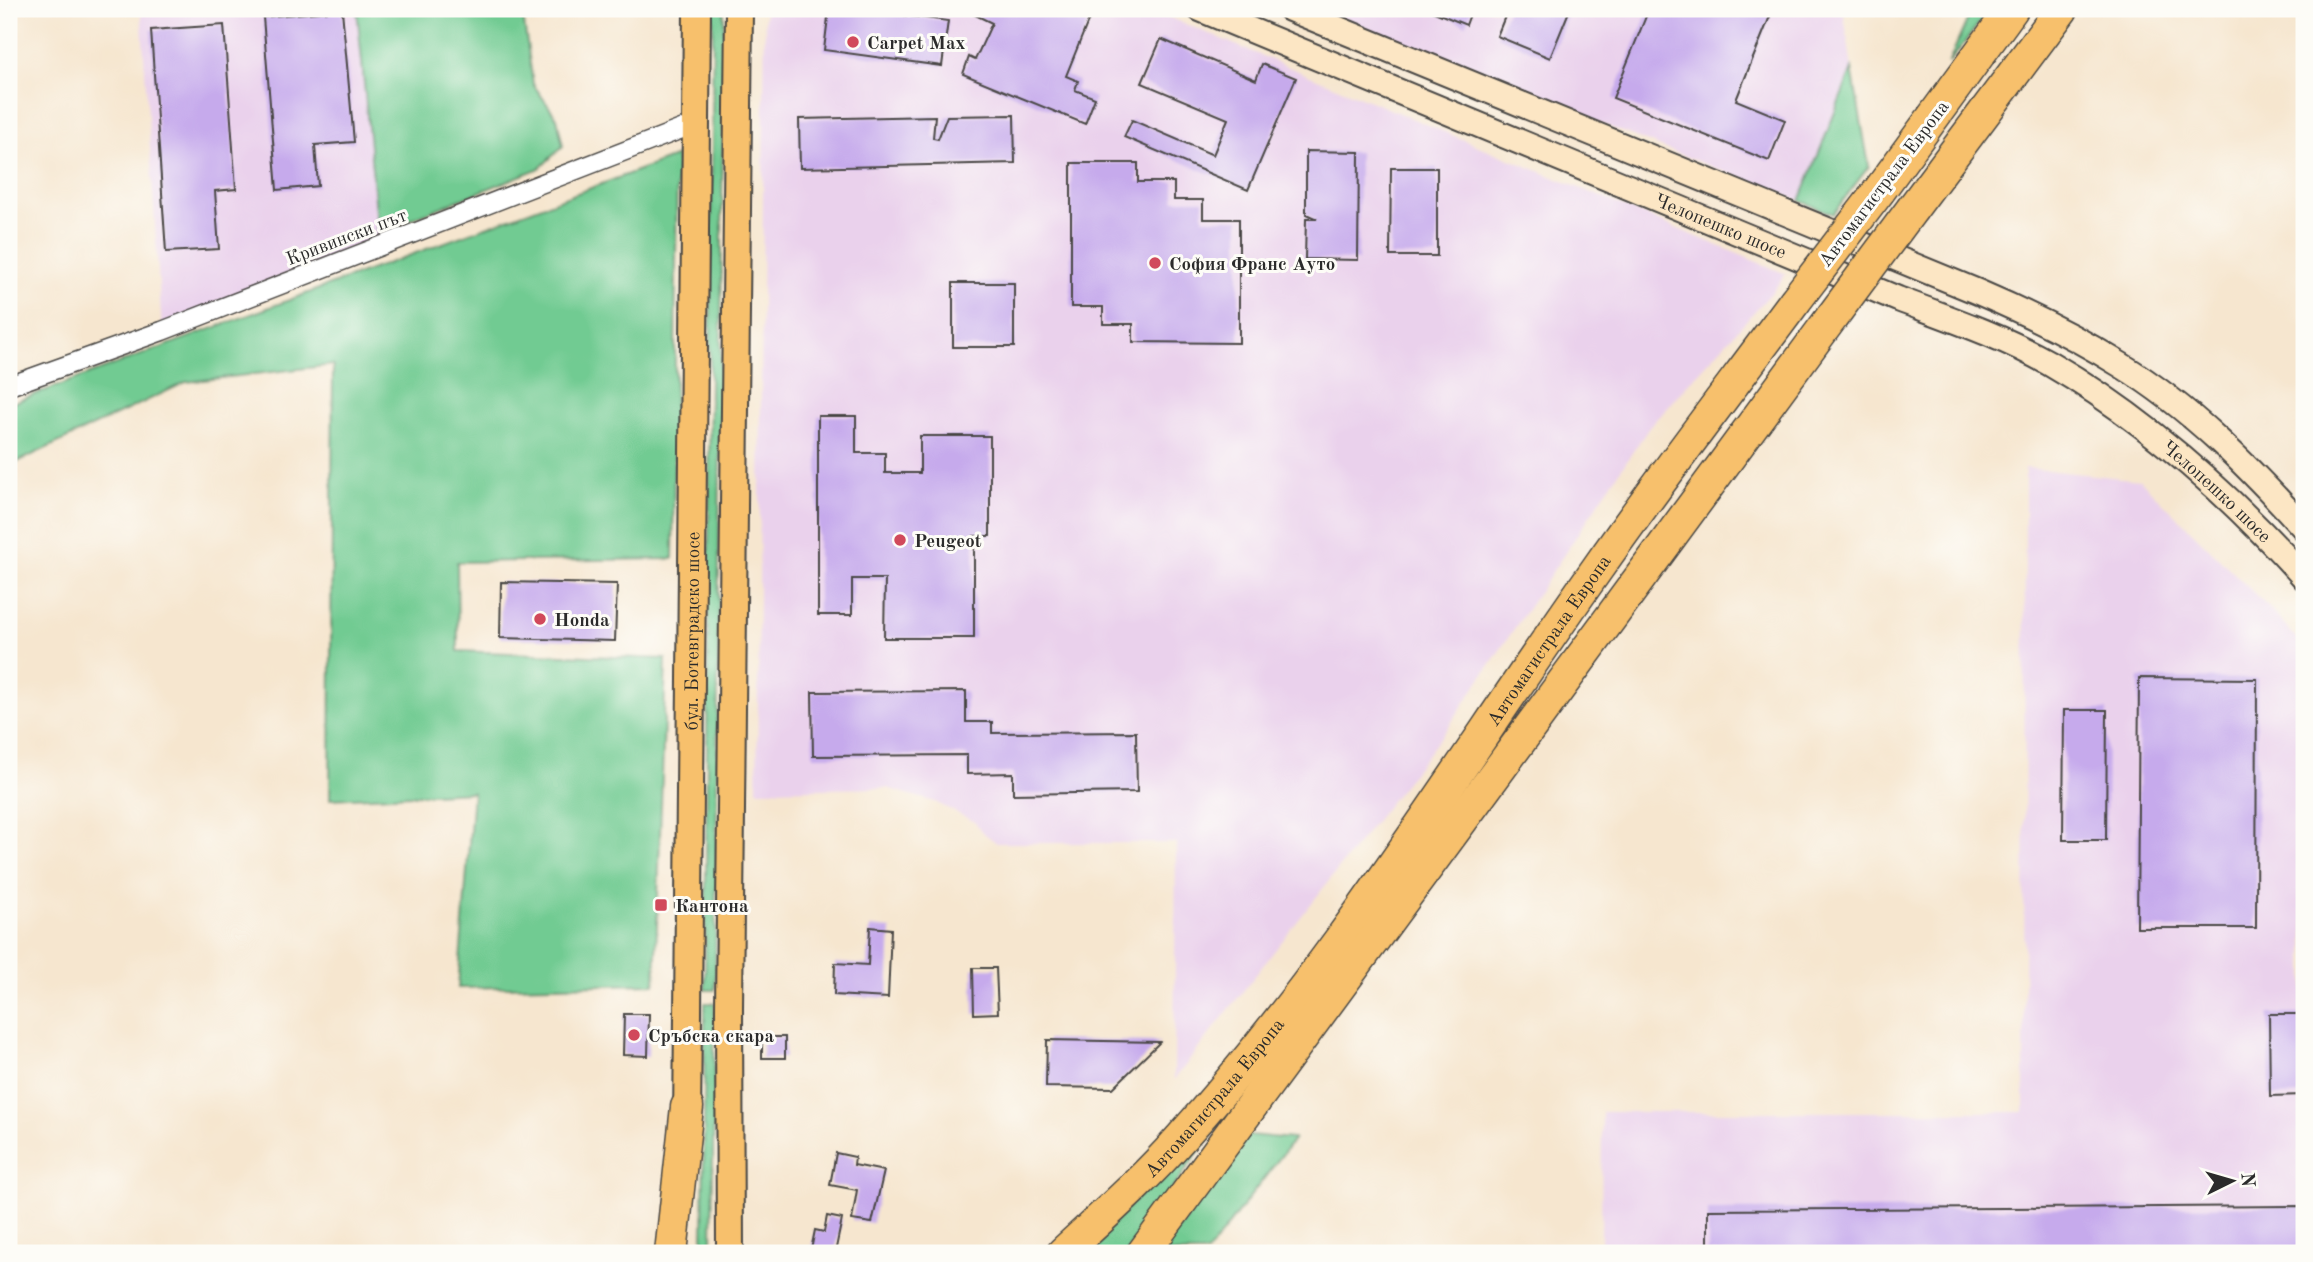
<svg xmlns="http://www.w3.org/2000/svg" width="2313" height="1262" font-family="'Old Standard TT',serif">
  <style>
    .built { fill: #ead1ec }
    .green { fill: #71cb92; stroke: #4e7b5e; stroke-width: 2 }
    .building { fill: #c6aaec }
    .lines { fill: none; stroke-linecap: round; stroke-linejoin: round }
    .street-casing { stroke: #494744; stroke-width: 21 }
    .secondary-casing { stroke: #494744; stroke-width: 28 }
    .primary-casing { stroke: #494744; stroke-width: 30 }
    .highway-casing { stroke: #494744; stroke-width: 35 }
    .street { stroke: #fff; stroke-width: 18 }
    .secondary { stroke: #fce6c4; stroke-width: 24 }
    .primary { stroke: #f7c06c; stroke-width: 26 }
    .highway { stroke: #f7c06c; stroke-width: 32 }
    .highway-bridge-casing { stroke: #494744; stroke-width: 35; stroke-linecap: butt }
    .highway-bridge { stroke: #f7c06c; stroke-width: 32 }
    .poi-dot { fill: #d1495b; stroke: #fdfcf7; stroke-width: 2.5 }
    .labels { text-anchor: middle; stroke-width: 6; stroke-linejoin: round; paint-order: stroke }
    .poi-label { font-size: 19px; font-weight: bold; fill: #2b2b2b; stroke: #fdfcf7; text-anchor: start }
    .street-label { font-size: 19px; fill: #2b2b2b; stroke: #fdfcf7 }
  </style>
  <rect width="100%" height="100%" fill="#fdfcf7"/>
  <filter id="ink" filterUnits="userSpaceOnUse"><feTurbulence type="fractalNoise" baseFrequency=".0143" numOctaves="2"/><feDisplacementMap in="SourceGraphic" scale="14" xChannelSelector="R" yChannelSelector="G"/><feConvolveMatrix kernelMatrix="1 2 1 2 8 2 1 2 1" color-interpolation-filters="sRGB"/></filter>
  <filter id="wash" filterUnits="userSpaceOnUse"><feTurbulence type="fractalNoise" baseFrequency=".00686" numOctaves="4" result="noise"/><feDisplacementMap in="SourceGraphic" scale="28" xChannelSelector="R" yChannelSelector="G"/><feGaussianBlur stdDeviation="1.57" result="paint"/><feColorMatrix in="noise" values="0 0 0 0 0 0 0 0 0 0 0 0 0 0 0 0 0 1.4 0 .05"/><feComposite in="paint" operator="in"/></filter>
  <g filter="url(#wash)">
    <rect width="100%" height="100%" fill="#f6e6cf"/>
    <g class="built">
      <polygon points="141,9 357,9 378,232 386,243 162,331"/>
      <polygon points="765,9 1149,9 1786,274 1772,292 1650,426 1447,729 1174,1080 1176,843 997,843 981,831 975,822 935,802 887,788 757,790"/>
      <polygon points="1320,9 1843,9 1852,69 1800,201 1478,76"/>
      <polygon points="2025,468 2140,480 2277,616 2304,647 2304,1253 1601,1253 1602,1112 2024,1112"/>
    </g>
    <g class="green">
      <polygon points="357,9 522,9 533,84 557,118 563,146 540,168 378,232"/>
      <polygon points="713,9 724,9 715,990 705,990"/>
      <polygon points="1972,9 1990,9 1948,64"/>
      <polygon points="1852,69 1869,166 1833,214 1800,201"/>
      <polygon points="677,156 673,559 457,562 458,651 666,659 655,984 458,988 473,792 330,799 333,365 186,382 9,466 9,404"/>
      <polygon points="705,1003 715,1003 712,1247 709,1251 703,1247"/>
      <polygon points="1248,1084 1126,1253 1083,1253"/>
      <polygon points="1248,1135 1294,1139 1207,1253 1160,1253"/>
    </g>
    <g id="blocks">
      <g class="building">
        <polygon points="829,9 858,9 948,21 942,66 824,50"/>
        <polygon points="963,9 1093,9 1066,76 1078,81 1075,90 1095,98 1085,124 963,74 969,57 975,60 992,23"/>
        <polygon points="1427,9 1472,9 1466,25"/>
        <polygon points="1508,9 1570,9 1550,58 1497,36"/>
        <polygon points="1649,9 1773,9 1736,100 1785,120 1769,161 1613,98"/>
        <polygon points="342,10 354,142 315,145 318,186 277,190 263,17"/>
        <polygon points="224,25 236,189 215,191 219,249 166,252 151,30"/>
        <polygon points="1161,39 1256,80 1262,64 1296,78 1248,190 1124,137 1132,120 1213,155 1228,119 1142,83"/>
        <polygon points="1014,115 1015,163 800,168 799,119 935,116 933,138 938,139 947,116"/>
        <polygon points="1306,151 1359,152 1358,260 1305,259 1306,219 1317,219 1306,214"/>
        <polygon points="1071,163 1138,163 1138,182 1174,182 1174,200 1203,200 1203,219 1239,219 1239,343 1133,342 1133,324 1103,324 1103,307 1071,307"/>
        <polygon points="1391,168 1437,168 1437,256 1390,256"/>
        <rect x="953" y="283" width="61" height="64"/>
        <polygon points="818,416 856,416 856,453 885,453 885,473 920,473 920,436 990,436 990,536 974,536 974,638 884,638 885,579 852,579 852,615 818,615"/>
        <polygon points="501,582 617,584 615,641 500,638"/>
        <polygon points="2139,678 2257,679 2256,928 2137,928"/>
        <polygon points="966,691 966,722 992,722 992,733 1136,732 1137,792 1013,794 1013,773 967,774 967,755 813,756 812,692"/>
        <polygon points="2064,710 2107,710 2106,840 2063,840"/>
        <polygon points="870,927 891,929 888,998 834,995 835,963 868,965"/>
        <polygon points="973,968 996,968 998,1013 974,1014"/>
        <polygon points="624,1014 649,1014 648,1056 623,1055"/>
        <polygon points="2269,1014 2304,1014 2304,1095 2270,1096"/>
        <rect x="762" y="1037" width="23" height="21"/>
        <polygon points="1047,1040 1160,1042 1113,1088 1046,1087"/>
        <polygon points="836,1153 855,1157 854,1165 884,1171 872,1223 852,1220 857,1190 830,1185"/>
        <polygon points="2304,1206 2304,1253 1708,1253 1708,1210"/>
        <polygon points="827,1216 842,1219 835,1253 811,1250 815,1230 824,1232"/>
      </g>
    </g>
  </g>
  <g filter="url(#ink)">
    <use href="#blocks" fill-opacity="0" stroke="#494744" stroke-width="2"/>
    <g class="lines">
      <defs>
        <polyline id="street" points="9,386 162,331 697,123"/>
        <g id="secondary">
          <path id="s1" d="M1200 9 1898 299C1948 318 2002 336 2049 363 2146 419 2229 494 2304 577"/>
          <path d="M1290 9 1978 292C2027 313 2075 336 2121 365 2190 407 2250 468 2304 528"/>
        </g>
        <g id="primary">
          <path id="s2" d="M687 1126 697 9"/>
          <polyline points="730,1253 729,1009 739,9"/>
        </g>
        <g id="highway">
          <polyline points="1879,191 2012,9"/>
          <polyline points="1913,208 2062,9"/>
          <polyline points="671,1253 687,1107"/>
          <path id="s3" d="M1063 1253C1103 1216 1144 1180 1180 1139 1338 964 1461 761 1597 569 1661 478 1729 390 1795 301"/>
          <polyline points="1143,1253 1832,317"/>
        </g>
      </defs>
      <use href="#street" class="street-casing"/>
      <use href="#secondary" class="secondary-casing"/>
      <use href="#primary" class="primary-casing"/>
      <use href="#highway" class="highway-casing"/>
      <use href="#street" class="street"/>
      <use href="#secondary" class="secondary"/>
      <use href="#primary" class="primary"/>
      <use href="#highway" class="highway"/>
      <defs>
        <g id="highway-bridge">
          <polyline points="1795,301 1879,191"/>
          <polyline points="1832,317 1913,208"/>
        </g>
      </defs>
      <use href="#highway-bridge" class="highway-bridge-casing"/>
      <use href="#highway-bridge" class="highway-bridge"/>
    </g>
  </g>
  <g class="poi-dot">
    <circle cx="853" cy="42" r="7"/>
    <circle cx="1155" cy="263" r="7"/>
    <circle cx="900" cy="540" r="7"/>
    <circle cx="540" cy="619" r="7"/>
    <rect x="654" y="898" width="14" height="14" rx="3.5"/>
    <circle cx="634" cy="1035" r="7"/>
  </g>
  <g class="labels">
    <g class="poi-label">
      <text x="867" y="49">Carpet Max</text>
      <text x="1169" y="270">София Франс Ауто</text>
      <text x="914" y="547">Peugeot</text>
      <text x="554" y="626">Honda</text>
      <text x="675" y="912">Кантона</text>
      <text x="648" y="1042">Сръбска скара</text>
    </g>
    <g class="street-label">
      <text transform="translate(1883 183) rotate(-53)" y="7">Автомагистрала Европа</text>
      <text dy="7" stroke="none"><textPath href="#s1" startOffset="564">Челопешко шосе</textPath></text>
      <text transform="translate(346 236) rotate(-21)" y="7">Кривински път</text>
      <text dy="7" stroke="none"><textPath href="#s1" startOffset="1132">Челопешко шосе</textPath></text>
      <text dy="7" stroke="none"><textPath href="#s2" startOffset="495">бул. Ботевградско шосе</textPath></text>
      <text dy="7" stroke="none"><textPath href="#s3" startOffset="784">Автомагистрала Европа</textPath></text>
      <text dy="7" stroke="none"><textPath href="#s3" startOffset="217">Автомагистрала Европа</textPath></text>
    </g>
  </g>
  <rect width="2313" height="1262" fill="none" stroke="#fdfcf7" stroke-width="35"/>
  <g transform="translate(2232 1181) rotate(85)" stroke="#fdfcf7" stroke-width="5" paint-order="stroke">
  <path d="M0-5L12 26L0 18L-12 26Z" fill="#2b2b2b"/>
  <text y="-10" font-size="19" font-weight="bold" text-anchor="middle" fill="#2b2b2b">N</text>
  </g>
</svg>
